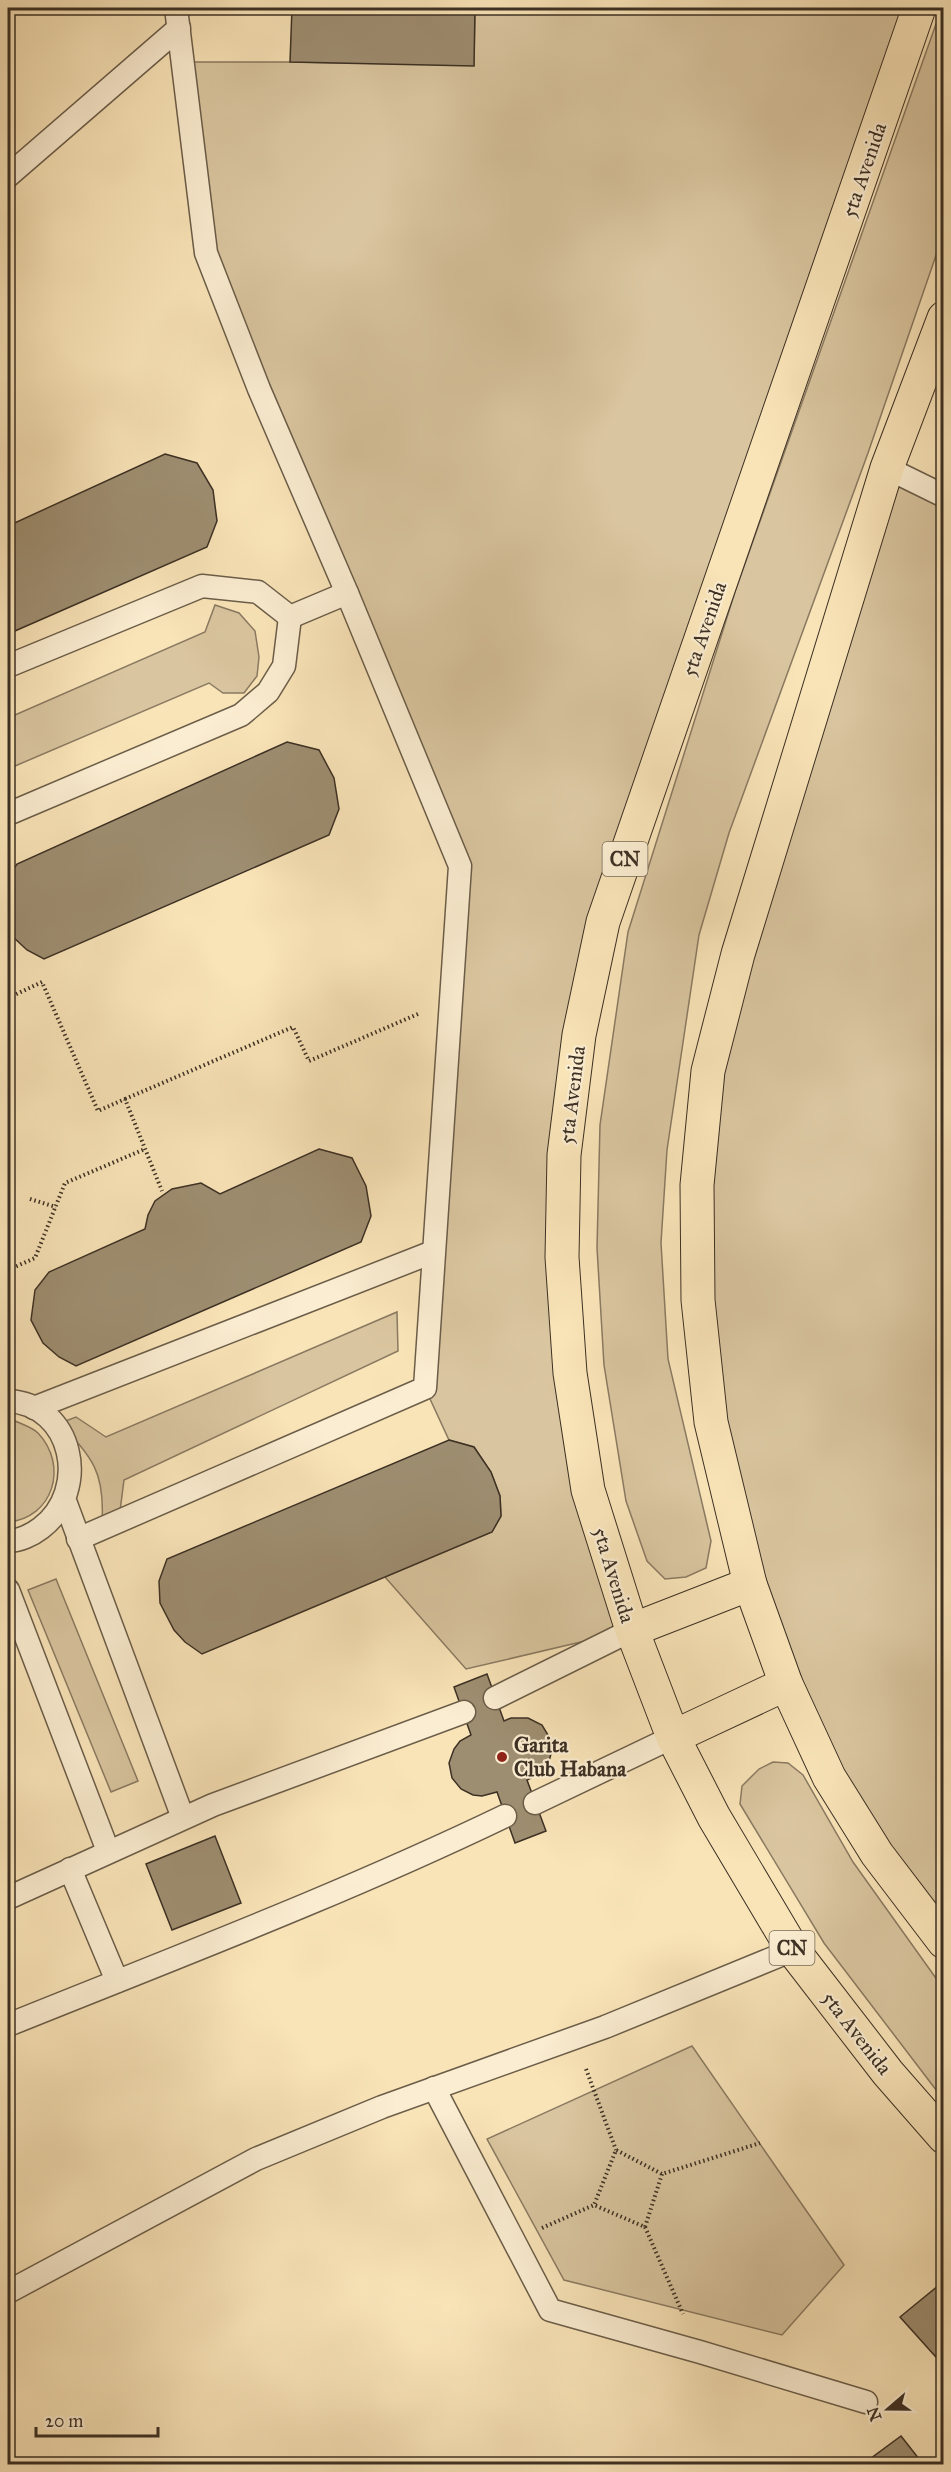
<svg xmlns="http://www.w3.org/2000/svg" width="951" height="2472" font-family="'IM FELL Great Primer',serif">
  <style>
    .green { fill: #d9c59f; stroke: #8a7a62; stroke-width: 1.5 }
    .building { fill: #9e8e71; stroke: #3c3024; stroke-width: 1.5 }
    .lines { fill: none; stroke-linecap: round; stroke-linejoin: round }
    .lane-casing { stroke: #6b5d49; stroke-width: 25 }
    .highway-casing { stroke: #3c3024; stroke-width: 35 }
    .path { stroke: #3c3024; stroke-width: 4; stroke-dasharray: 1.5 3; stroke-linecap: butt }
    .lane { stroke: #fbedd1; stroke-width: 22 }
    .highway { stroke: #f9e4b8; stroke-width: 33 }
    .poi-dot { fill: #8f2418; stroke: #fbedd1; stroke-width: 2 }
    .labels { text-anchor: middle; stroke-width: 4.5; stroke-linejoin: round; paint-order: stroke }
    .shield { fill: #fbedd1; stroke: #756958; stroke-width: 1.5 }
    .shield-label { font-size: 20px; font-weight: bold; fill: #3c3024 }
    .street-label { font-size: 21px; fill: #3c3024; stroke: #fbedd1 }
    .poi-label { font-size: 21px; font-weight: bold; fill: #3c3024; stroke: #fbedd1; text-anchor: start }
  </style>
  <rect width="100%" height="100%" fill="#f9e4b8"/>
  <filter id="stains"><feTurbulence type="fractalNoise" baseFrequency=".00333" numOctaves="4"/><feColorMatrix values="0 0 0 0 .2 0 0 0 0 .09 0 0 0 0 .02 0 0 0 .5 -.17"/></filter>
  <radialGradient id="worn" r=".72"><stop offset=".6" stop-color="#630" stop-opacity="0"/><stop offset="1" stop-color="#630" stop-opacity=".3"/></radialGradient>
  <g class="green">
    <polygon points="475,8 918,8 603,922 564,1155 570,1373 632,1630 466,1669 385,1577 492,1532 501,1516 500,1496 491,1472 474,1447 449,1440 425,1388 460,866 206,253 183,62 290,62 474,65"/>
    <polygon points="943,14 943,235 868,453 729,833 699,935 667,1150 661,1243 668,1359 711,1541 706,1568 686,1577 665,1579 647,1561 626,1501 604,1365 597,1248 600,1125 628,932 735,592 936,24"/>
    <polygon points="887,468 944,496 943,1942 786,1684 698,1300 738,954"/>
    <polygon points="215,605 239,613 255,631 259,657 257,676 244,693 223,693 209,683 8,769 8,718 205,632"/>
    <path d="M397 1312 398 1351 124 1480 120 1511 102 1522C105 1472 93 1459 60 1423L76 1417 106 1437Z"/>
    <path d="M13 1420C21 1424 32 1427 38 1433 69 1466 53 1518 8 1522V1421Z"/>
    <polygon points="56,1579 138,1781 111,1792 28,1590"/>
    <polygon points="773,1762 788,1763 803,1775 853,1862 943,1988 943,2099 824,1943 740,1804 742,1786 759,1769"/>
    <polygon points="692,2046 844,2265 782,2335 564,2280 487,2139"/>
  </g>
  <g class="building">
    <polygon points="292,8 475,8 474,66 290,62"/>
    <polygon points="165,454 197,463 213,490 217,521 207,547 8,634 8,526"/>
    <polygon points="287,742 319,750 334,778 339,809 329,835 44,959 27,950 11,935 8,928 8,877 17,864"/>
    <polygon points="319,1149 352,1158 366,1186 371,1216 361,1242 76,1366 59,1357 43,1343 31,1320 35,1290 49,1272 145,1229 148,1215 155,1201 172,1189 201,1183 220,1194"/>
    <polygon points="449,1440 474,1447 491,1472 500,1496 501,1516 492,1532 202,1654 185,1642 174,1630 160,1603 159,1581 167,1559"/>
    <polygon points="487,1674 504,1721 511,1718 528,1718 542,1725 551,1740 551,1754 548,1765 539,1774 527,1780 546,1831 515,1843 497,1792 482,1796 473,1795 461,1789 452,1778 449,1763 454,1749 460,1741 471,1735 454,1687"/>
    <polygon points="215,1836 241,1903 172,1930 146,1864"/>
    <polygon points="944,2281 944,2366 900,2317"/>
    <polygon points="901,2436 923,2464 874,2464 870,2459"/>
  </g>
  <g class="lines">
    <defs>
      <g id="lane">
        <polyline points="8,176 179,28"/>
        <polyline points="887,468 944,496"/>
        <polyline points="290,617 347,593"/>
        <polyline points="8,666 202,586 258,592 290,617"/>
        <polyline points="8,814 241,715 268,692 284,666 290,617"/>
        <path d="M8 1401C73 1404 91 1490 41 1528 32 1535 19 1541 8 1541"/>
        <polyline points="34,1408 433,1252"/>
        <polyline points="65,1501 183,1818"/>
        <polyline points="78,1539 425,1388 460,866 347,593 259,389 206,253 176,8"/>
        <polyline points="8,1590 108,1851"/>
        <polyline points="495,1698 632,1630"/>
        <polyline points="535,1803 673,1737"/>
        <polyline points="70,1869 117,1981"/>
        <polyline points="8,1898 213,1805 464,1712"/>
        <path d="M8 2025C174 1958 343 1894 505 1816"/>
        <polyline points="434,2088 550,2310 700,2352 866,2402"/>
        <polyline points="8,2292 256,2159 382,2107 605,2027 793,1950"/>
      </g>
      <g id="highway">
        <polyline points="919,8 603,922 579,1035 564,1155 562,1257 570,1373 588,1490 632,1630 673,1737 714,1817 793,1950 888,2073 944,2137"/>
        <polyline points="944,318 887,468 738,954 708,1071 697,1185 698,1300 711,1422 750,1584 786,1684 829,1777 877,1854 944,1942"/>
        <polyline points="632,1630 750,1584"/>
        <polyline points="673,1737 786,1684"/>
      </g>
    </defs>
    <use href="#lane" class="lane-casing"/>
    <use href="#highway" class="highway-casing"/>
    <g class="path">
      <polyline points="8,998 42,982 98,1111 125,1099 162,1191"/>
      <polyline points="125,1099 293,1027 309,1061 418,1014"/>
      <polyline points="30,1199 56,1207"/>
      <polyline points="8,1270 35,1258 65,1183 145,1149"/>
      <polyline points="586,2069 616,2150"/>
      <polyline points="662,2174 645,2227 594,2205 616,2150 662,2174 760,2143"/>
      <polyline points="645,2227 683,2314"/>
      <polyline points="542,2228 594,2205"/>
    </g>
    <use href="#lane" class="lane"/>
    <use href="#highway" class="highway"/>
  </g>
  <circle class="poi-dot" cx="502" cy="1757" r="6"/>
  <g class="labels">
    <g class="shield">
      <rect x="602.5" y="842" width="45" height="34" rx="4.5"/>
      <rect x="769.5" y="1931" width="45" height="34" rx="4.5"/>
    </g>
    <g class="shield-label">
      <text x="625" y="866">CN</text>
      <text x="792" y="1955">CN</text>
    </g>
    <g class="street-label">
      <text transform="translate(864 170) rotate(-71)" y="7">5ta Avenida</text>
      <text transform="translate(704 629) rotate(-71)" y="7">5ta Avenida</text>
      <text transform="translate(572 1095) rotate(-83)" y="7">5ta Avenida</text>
      <text transform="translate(614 1575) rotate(73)" y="7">5ta Avenida</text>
      <text transform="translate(857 2033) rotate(52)" y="7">5ta Avenida</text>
    </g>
    <g class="poi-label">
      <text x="514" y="1752">Garita<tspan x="514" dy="24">Club Habana</tspan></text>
    </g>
  </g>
  <rect width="951" height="2472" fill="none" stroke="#f9e4b8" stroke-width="30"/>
  <rect x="9" y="9" width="933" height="2454" fill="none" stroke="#3c3024" stroke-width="3"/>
  <rect x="15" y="15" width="921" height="2442" fill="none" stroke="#3c3024" stroke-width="1.5"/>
  <g transform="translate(888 2409) rotate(250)" stroke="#fbedd1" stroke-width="4.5" paint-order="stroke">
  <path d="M0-4.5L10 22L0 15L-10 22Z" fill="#3c3024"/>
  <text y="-9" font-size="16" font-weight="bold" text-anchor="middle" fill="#3c3024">N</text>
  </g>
  <path d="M36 2427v9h122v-9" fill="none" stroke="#3c3024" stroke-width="3"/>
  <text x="45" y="2427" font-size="18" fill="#3c3024" stroke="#fbedd1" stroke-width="4.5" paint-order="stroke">20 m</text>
  <rect width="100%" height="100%" filter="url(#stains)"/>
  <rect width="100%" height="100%" fill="url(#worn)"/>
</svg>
